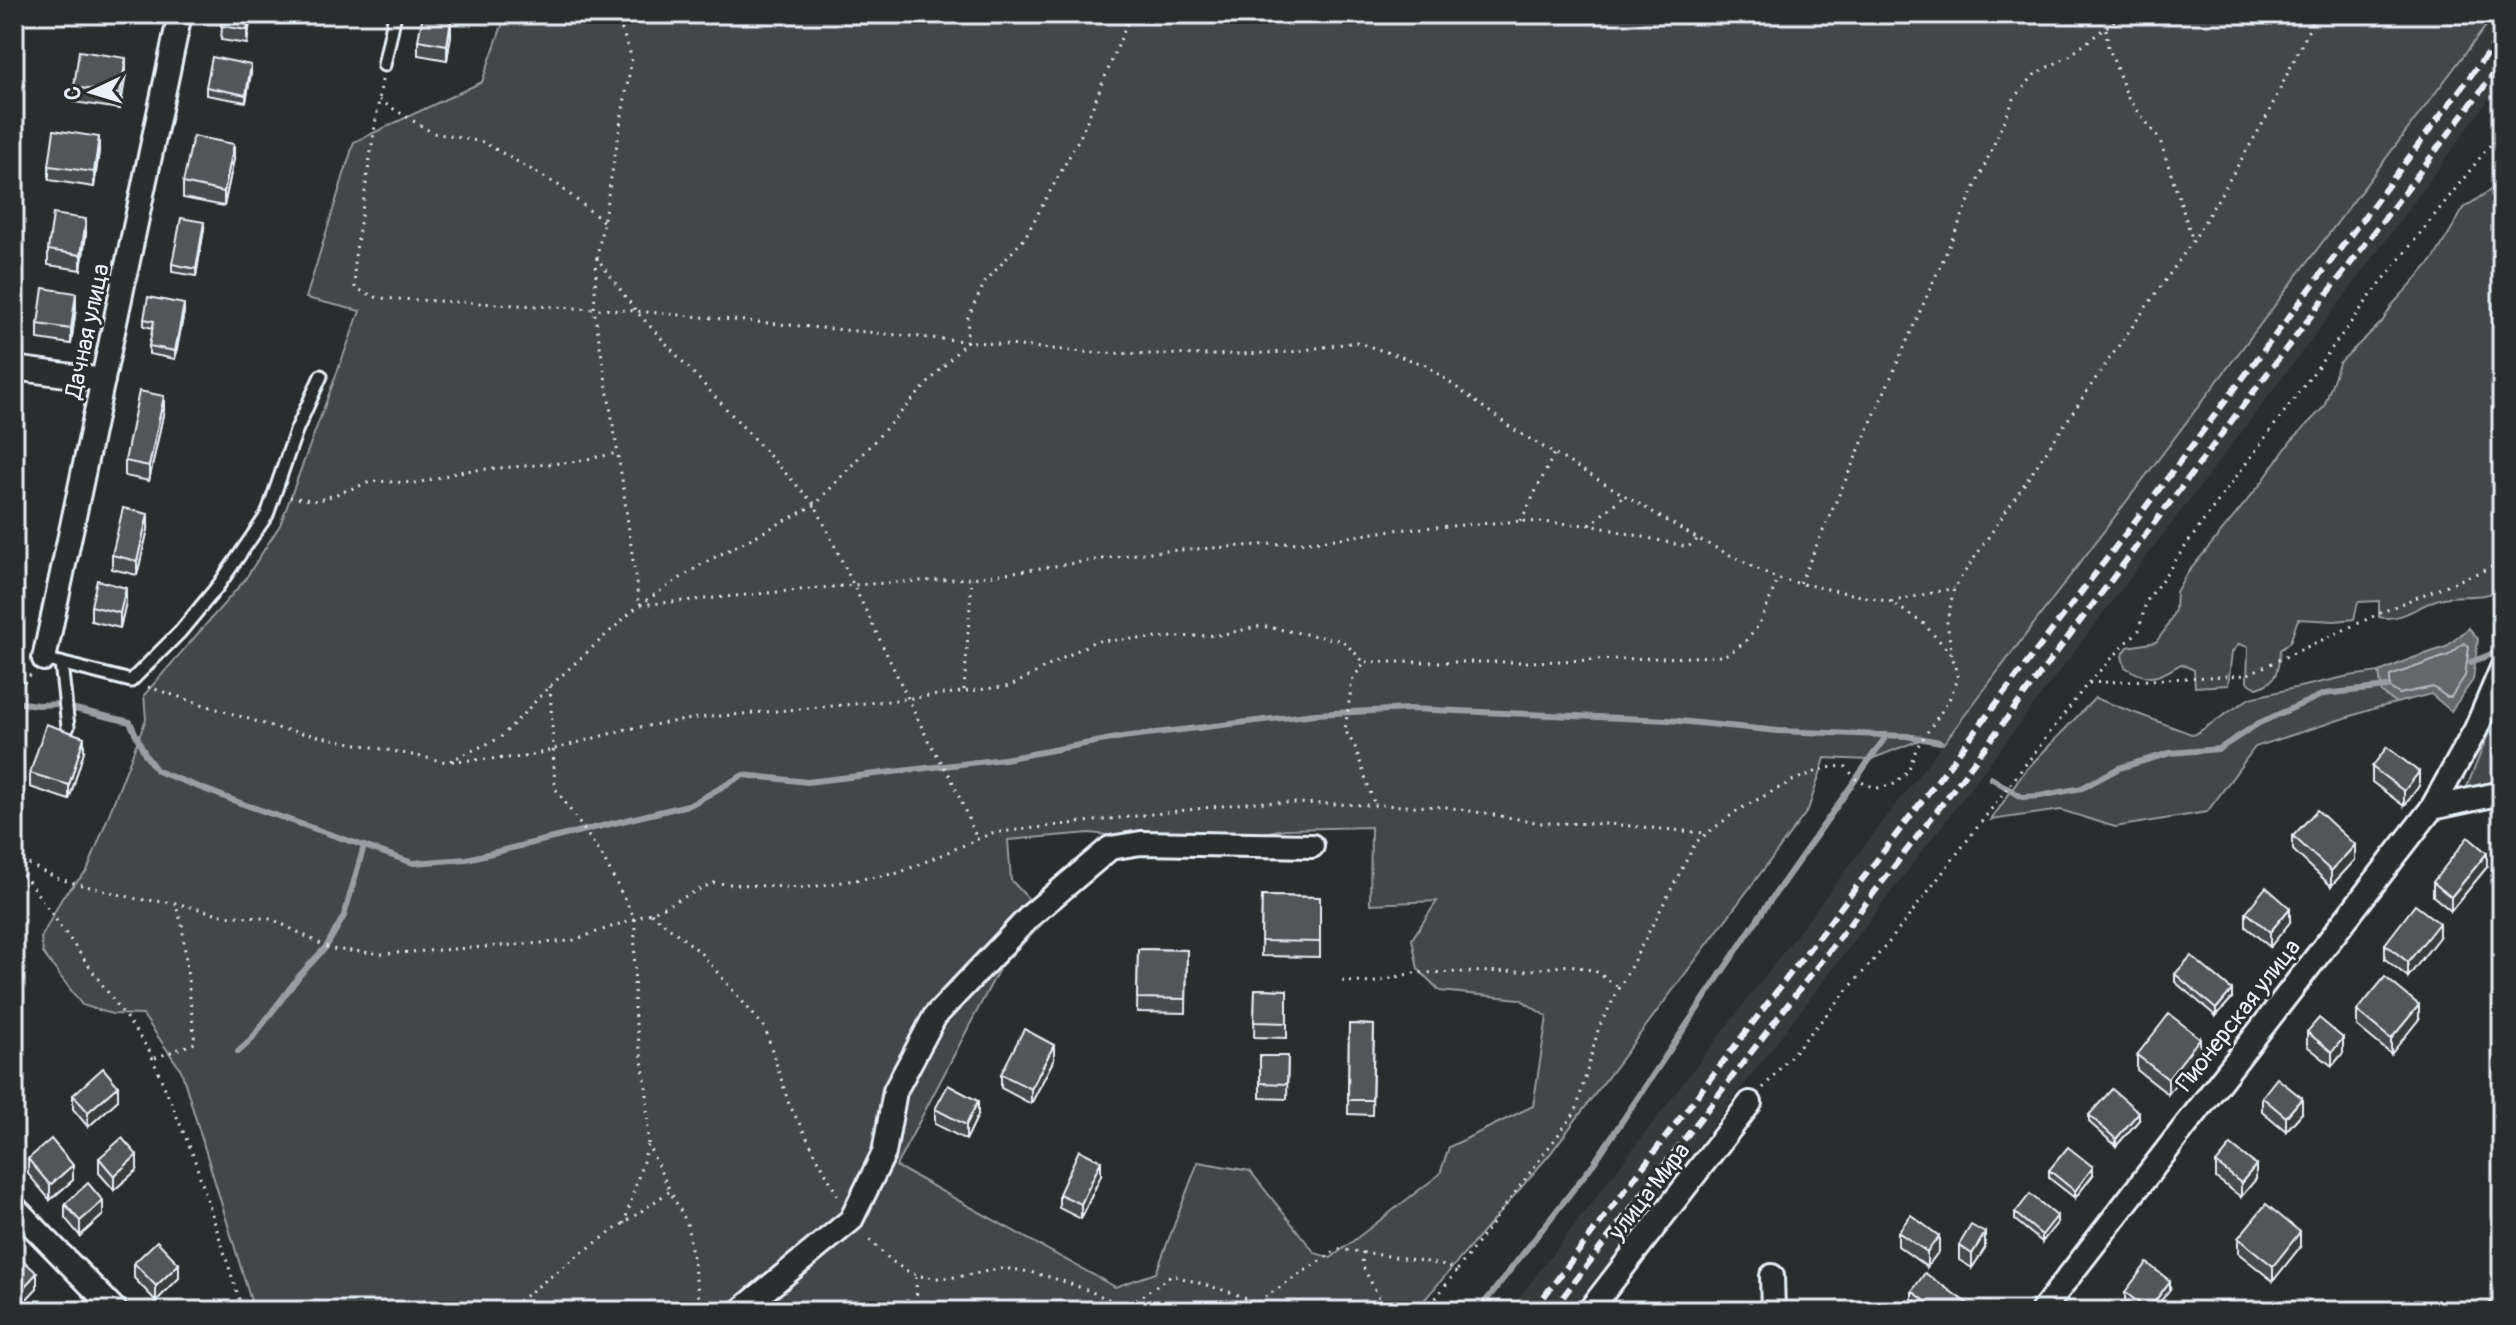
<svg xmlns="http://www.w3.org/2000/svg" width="2516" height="1325" font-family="Pangolin,sans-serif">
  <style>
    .built { fill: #363a3b }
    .green { fill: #424648; stroke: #959ca0; stroke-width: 2; fill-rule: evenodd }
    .water { fill: #63686b; stroke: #989fa3; stroke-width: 2 }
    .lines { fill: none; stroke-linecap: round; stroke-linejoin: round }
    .shore { stroke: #b3bac0; stroke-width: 2 }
    .stream { stroke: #989fa3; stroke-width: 6 }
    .lane-casing { stroke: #e8f1f8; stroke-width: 17 }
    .street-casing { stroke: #e8f1f8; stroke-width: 28 }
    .path { stroke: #e8f1f8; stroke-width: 3; stroke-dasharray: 2 6; stroke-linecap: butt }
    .lane { stroke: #2a2d2e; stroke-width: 11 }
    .street { stroke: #2a2d2e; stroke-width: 22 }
    .rail { stroke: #e8f1f8; stroke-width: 6; stroke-dasharray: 12 6; stroke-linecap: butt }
    .wall { fill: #474b4d; stroke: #e8f1f8; stroke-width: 2 }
    .shaded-wall { fill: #3a3d3e; stroke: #e8f1f8; stroke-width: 2 }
    .building { fill: #535759; stroke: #e8f1f8; stroke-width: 2 }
    .labels { text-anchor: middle; stroke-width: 6; stroke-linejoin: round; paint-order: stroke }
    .street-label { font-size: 24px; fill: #e8f1f8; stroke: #2a2d2e }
  </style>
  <rect width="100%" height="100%" fill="#2a2d2e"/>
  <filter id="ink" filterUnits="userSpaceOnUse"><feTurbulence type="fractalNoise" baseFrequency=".0125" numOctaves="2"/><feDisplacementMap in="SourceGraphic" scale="16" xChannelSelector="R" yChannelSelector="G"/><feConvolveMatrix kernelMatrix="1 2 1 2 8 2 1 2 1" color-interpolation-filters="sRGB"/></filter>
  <g filter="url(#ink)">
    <polygon class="built" points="2495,14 2502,14 2502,81 2365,269 1944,823 1571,1311 1509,1311 2099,539"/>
    <g class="green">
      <path d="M506 14H2495L1943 744 1922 739 1869 760 1825 758 1808 810 1550 1154 1415 1311H254L181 1070 143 1015 112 1014 82 1005 43 953 41 938 63 896 87 871 146 719 144 695 244 581 280 525 360 311 306 298 354 142 482 82ZM1371 827 1370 904 1437 901 1412 939 1418 969 1440 991 1520 999 1547 1017 1533 1106 1449 1147 1440 1174 1331 1258 1315 1253 1250 1171 1198 1162 1156 1273 1115 1287 896 1166 1000 967 1047 919 1011 880 1008 840 1090 833 1145 839H1230L1285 829Z"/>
      <path d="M2502 182V588C2483 601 2460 593 2439 599 2419 605 2402 622 2379 617V601L2358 602 2354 619 2335 621 2298 619 2290 642 2280 650C2278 670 2278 682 2257 688L2247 682 2248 647 2239 644 2232 652 2228 685 2195 687 2194 670 2181 664C2157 678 2150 683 2125 667L2122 656 2128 647 2156 642 2167 627 2175 610 2176 592 2185 576 2260 485 2291 441 2324 407 2339 363 2382 322 2393 304 2433 260 2464 208Z"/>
      <polygon points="2379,672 2382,693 2396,703 2376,708 2255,747 2207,812 2115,827 2061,810 1991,820 2025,771 2095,698 2194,735 2250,698 2349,676"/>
      <polygon points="2502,700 2502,782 2466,789"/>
    </g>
    <polygon class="water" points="2469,628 2478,639 2473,680 2451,711 2431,694 2396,703 2382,693 2379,672 2410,659 2446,647"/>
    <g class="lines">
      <polygon class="shore" points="2464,643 2469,646 2465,676 2451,697 2447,697 2433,687 2399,694 2390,688 2390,676 2449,655"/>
      <g class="stream">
        <polyline points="2471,662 2502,650"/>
        <polyline points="14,702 38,705 60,704"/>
        <polyline points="71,708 130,722 146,756 157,771 243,804 413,863 467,859 692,804 743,775 807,782 1004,759 1122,737 1315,714 1409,709 1669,720 1778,731 1907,736 1940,742"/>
        <polyline points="1991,778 2022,797 2040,796 2082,788 2119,768 2170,753 2219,749 2259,723 2324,694 2387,687"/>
        <polyline points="238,1052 250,1041 300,975 326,947 344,916 364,846"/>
        <polyline points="1478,1311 1594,1163 1763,911 1887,735"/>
      </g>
      <defs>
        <g id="lane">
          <polyline points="384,65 395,14"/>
          <polyline points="44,659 131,681 180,632 218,586 267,515 296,431 321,376"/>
          <polyline points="61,663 68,727"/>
        </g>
        <g id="street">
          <polyline points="14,368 103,380"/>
          <polyline points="44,659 180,14"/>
          <polyline points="2432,808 2502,793"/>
          <polyline points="14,1207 116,1311"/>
          <polyline points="1772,1276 1773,1311"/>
          <polyline points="740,1311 851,1220 884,1153 895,1091 935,1016 1030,916 1110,848 1141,843 1312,846"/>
          <polyline points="1589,1311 1750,1103"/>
          <polyline points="2042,1311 2432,808 2476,729 2502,668"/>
        </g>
      </defs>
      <use href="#lane" class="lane-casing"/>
      <use href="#street" class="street-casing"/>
      <g class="path">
        <polyline points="616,14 632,58 597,258 636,311 815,505 928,740 951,778 977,839"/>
        <polyline points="2106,29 2108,46 2128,98 2160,140 2193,241"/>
        <path d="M382 80 354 263 355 288 378 298 636 311 1096 353 1212 355 1291 352 1356 342 1426 365 1513 429 1698 539 1778 579 1891 602 1924 624 1952 655 1958 679 1948 702 1917 747 1908 771 1894 784 1879 788 1867 785 1856 779 1845 766 1825 768 1792 781 1738 810 1696 842 1599 1027 1576 1111 1458 1269 1423 1261 1338 1249 1256 1303 1233 1293 1172 1275 1126 1307C1088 1290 1052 1274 1010 1269 998 1267 985 1272 974 1274 919 1284 904 1276 866 1236"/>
        <polyline points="379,100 433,133 483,142 558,185 604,222"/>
        <polyline points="597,258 594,309 622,479 639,605 853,585 972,578 1150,552 1321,541 1394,530 1521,521 1590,525 1688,547 1698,539"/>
        <polyline points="290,497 317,501 373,481 417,483 464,471 572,462 618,453"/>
        <polyline points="1521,521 1554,454"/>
        <polyline points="1590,525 1623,496"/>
        <polyline points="1800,583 2014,99 2036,73 2068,57 2123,14"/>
        <polyline points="1891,602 1954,588"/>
        <polyline points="1952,655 1947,622 1954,588 2098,375 2193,241 2266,118 2311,25 2312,14"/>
        <path d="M1366 662H1528L1723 656C1760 638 1763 614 1778 579"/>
        <polyline points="2089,683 2246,675 2398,605 2502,563"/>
        <polyline points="550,686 555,788 602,856 635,919 634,1011 647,1092 648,1145"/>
        <polyline points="148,687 277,728 447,762 500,738 550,686 639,605 702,564 815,505 967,341 968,317 985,282 1024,239 1081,135 1131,14"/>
        <polyline points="964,690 972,578"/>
        <polyline points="14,695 31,674"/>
        <polyline points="452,761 526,757 627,729 698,718 888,701 1011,686 1095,641 1219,635 1262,626 1343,641 1364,662 1352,681 1345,730 1355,747 1374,803"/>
        <polyline points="14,857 59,879 137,899 175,903 223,915 272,919 331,949 382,954 571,941 651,913 713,883 804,888 899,873 992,833 1255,802 1446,807 1542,823 1610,824 1704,833"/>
        <polyline points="14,861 149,1050 193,1155 243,1311"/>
        <polyline points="651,913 699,951 765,1028 789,1104 839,1198"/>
        <polyline points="1342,981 1371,983 1413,973 1524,971 1570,965 1595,971 1620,988"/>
        <polyline points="155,1058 195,1043 182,924 175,903"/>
        <polyline points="1763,1088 1890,941 2088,683 2139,630 2146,602 2207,516 2369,298 2502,130"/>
        <polyline points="624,1224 648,1145 670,1191"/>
        <polyline points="1363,1252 1362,1265 1386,1311"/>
        <polyline points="916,1277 917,1311"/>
        <polyline points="1256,1303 1275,1311"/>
        <polyline points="506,1311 577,1256 670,1191 687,1223 701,1311"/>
        <polyline points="1426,1311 1458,1269"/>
      </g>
      <use href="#lane" class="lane"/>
      <use href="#street" class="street"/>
      <g class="rail">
        <polyline points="1533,1311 2108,557 2502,34"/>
        <polyline points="1552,1311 1933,816 2502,63"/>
      </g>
    </g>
    <g class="wall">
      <polygon points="223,14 251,14 247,44 221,40"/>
      <polygon points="451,35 447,60 418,55 418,40"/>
      <polygon points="126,73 120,109 74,102 74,87"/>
      <polygon points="251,73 246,102 206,95 206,87"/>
      <polygon points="99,151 94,187 49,180 49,166"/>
      <polygon points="234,159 224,206 183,198 183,183"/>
      <polygon points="204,229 196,276 172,272 172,264"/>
      <polygon points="86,234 81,270 48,265 48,250"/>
      <polygon points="76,308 71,344 38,339 38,324"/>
      <polygon points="184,312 175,359 149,354 149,346 153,328 144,326 144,319"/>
      <polygon points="164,410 149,481 125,476 125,461"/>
      <polygon points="148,529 137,575 112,569 112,555"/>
      <polygon points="126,602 120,628 91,621 91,606"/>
      <polygon points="84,751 69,800 30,787 30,773"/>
      <polygon points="2372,767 2419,786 2404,806 2372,782"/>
      <polygon points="2293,836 2355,860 2331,886 2293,850"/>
      <polygon points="2487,867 2451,911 2433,896 2433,882"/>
      <polygon points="1262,896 1320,897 1320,957 1261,956"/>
      <polygon points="2246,912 2290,922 2270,947 2246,927"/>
      <polygon points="2439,937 2408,977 2385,959 2385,944"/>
      <polygon points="1138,949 1187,950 1186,1013 1137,1012"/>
      <polygon points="2175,974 2232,998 2216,1016 2175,982"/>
      <polygon points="1255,989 1287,990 1287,1038 1254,1037"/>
      <polygon points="2357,1011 2419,1019 2391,1054 2357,1026"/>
      <polygon points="1349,1024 1374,1025 1372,1115 1348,1114"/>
      <polygon points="2307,1032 2343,1053 2332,1066 2307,1046"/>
      <polygon points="2200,1052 2168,1094 2137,1070 2137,1055"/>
      <polygon points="1260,1056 1288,1056 1287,1099 1260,1098"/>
      <polygon points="1054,1059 1031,1104 1001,1088 1001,1074"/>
      <polygon points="73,1095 118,1100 88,1127 73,1109"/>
      <polygon points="2262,1097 2302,1113 2286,1131 2262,1111"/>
      <polygon points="935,1109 978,1115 966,1140 935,1124"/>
      <polygon points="2089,1115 2139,1120 2116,1146 2089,1122"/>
      <polygon points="99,1158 137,1170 114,1190 99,1173"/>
      <polygon points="28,1159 73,1180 50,1200 28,1174"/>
      <polygon points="2216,1163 2256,1179 2241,1197 2216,1178"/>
      <polygon points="2049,1170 2093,1175 2075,1198 2049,1178"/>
      <polygon points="1101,1175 1081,1219 1059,1208 1059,1194"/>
      <polygon points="65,1204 103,1215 80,1236 65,1218"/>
      <polygon points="2015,1213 2057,1223 2042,1242 2015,1220"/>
      <polygon points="1898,1232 1939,1251 1927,1267 1898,1246"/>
      <polygon points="2238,1238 2300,1247 2273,1281 2238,1253"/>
      <polygon points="1959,1245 1985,1248 1972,1268 1959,1260"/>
      <polygon points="14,1253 37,1288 22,1304 14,1297"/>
      <polygon points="134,1263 179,1278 156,1301 134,1278"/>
      <polygon points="2170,1289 2153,1311 2140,1311 2125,1300 2125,1292"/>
      <polygon points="1912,1291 1978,1311 1928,1311 1912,1299"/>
    </g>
    <g class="shaded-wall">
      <polygon points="249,14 251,14 247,44 247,30"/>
      <polygon points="451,20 451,35 447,60 447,45"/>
      <polygon points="126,58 126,73 120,109 120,94"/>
      <polygon points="251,65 251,73 246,102 246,95"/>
      <polygon points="99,137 99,151 94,187 94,172"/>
      <polygon points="234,144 234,159 224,206 224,192"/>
      <polygon points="86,219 86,234 81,270 81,255"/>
      <polygon points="204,222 204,229 196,276 196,269"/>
      <polygon points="76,293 76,308 71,344 71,329"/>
      <polygon points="184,304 184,312 175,359 175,351"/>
      <polygon points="164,396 164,410 149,481 149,466"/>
      <polygon points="148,514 148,529 137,575 137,561"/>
      <polygon points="126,588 126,602 120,628 120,613"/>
      <polygon points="84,737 84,751 69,800 69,785"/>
      <polygon points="2419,772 2419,786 2404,806 2404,791"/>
      <polygon points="2355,845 2355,860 2331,886 2331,871"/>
      <polygon points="2487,853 2487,867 2451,911 2451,897"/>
      <polygon points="2290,908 2290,922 2270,947 2270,932"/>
      <polygon points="2439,923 2439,937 2408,977 2408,962"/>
      <polygon points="18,953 18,968 14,971 14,957"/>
      <polygon points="2232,990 2232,998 2216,1016 2216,1009"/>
      <polygon points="2419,1005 2419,1019 2391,1054 2391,1039"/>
      <polygon points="2200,1038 2200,1052 2168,1094 2168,1079"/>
      <polygon points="2343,1038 2343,1053 2332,1066 2332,1052"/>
      <polygon points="1054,1045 1054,1059 1031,1104 1031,1089"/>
      <polygon points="118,1086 118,1100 88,1127 88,1112"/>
      <polygon points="2302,1098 2302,1113 2286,1131 2286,1117"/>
      <polygon points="978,1101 978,1115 966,1140 966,1125"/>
      <polygon points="2139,1112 2139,1120 2116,1146 2116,1139"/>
      <polygon points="137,1155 137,1170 114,1190 114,1176"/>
      <polygon points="1101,1161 1101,1175 1081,1219 1081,1204"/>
      <polygon points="73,1165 73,1180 50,1200 50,1185"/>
      <polygon points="2256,1165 2256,1179 2241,1197 2241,1183"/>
      <polygon points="2093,1167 2093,1175 2075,1198 2075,1191"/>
      <polygon points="103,1201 103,1215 80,1236 80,1221"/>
      <polygon points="2057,1216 2057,1223 2042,1242 2042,1235"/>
      <polygon points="2300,1232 2300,1247 2273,1281 2273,1266"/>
      <polygon points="1985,1233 1985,1248 1972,1268 1972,1254"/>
      <polygon points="1939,1236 1939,1251 1927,1267 1927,1252"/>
      <polygon points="179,1264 179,1278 156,1301 156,1286"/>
      <polygon points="37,1273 37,1288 22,1304 22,1289"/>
      <polygon points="2170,1281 2170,1289 2153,1311 2148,1311"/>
    </g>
    <g class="building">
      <polygon points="223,14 249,14 247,30 221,26"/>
      <polygon points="423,15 451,20 447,45 418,40"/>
      <polygon points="79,51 126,58 120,94 74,87"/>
      <polygon points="212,57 251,65 246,95 206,87"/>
      <polygon points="54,130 99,137 94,172 49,166"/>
      <polygon points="193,136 234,144 224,192 183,183"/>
      <polygon points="53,214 86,219 81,255 48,250"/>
      <polygon points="181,218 204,222 196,269 172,264"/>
      <polygon points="43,288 76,293 71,329 38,324"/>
      <polygon points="148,297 184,304 175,351 149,346 154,321 144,319"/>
      <polygon points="139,391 164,396 149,466 125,461"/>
      <polygon points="123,508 148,514 137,561 112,555"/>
      <polygon points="97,580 126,588 120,613 91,606"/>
      <polygon points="46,724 84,737 69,785 30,773"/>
      <polygon points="2387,747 2419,772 2404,791 2372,767"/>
      <polygon points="2317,810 2355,845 2331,871 2293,836"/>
      <polygon points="2468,837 2487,853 2451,897 2433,882"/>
      <polygon points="2266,887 2290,908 2270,932 2246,912"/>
      <polygon points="1262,896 1320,897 1320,942 1261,941"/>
      <polygon points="2415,905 2439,923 2408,962 2385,944"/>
      <polygon points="1138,949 1187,950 1186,999 1137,998"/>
      <polygon points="2191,956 2232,990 2216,1009 2175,974"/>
      <polygon points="2385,977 2419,1005 2391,1039 2357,1011"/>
      <polygon points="1255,989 1287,990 1287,1023 1254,1022"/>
      <polygon points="2169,1014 2200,1038 2168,1079 2137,1055"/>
      <polygon points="2319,1018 2343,1038 2332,1052 2307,1032"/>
      <polygon points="1349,1024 1374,1025 1372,1100 1348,1100"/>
      <polygon points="1024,1029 1054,1045 1031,1089 1001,1074"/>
      <polygon points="1260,1056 1288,1056 1287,1084 1260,1083"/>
      <polygon points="103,1068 118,1086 88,1112 73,1095"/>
      <polygon points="2277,1078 2302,1098 2286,1117 2262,1097"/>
      <polygon points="948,1085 978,1101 966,1125 935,1109"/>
      <polygon points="2112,1089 2139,1112 2116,1139 2089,1115"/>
      <polygon points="122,1138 137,1155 114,1176 99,1158"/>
      <polygon points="51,1139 73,1165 50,1185 28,1159"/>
      <polygon points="2231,1145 2256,1165 2241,1183 2216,1163"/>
      <polygon points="2068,1147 2093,1167 2075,1191 2049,1170"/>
      <polygon points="1079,1150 1101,1161 1081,1204 1059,1194"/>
      <polygon points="88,1183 103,1201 80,1221 65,1204"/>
      <polygon points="2030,1194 2057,1216 2042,1235 2015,1213"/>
      <polygon points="2266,1204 2300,1232 2273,1266 2238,1238"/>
      <polygon points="1911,1215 1939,1236 1927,1252 1898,1232"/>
      <polygon points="1971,1225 1985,1233 1972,1254 1959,1245"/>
      <polygon points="157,1241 179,1264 156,1286 134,1263"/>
      <polygon points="14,1253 15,1253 37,1273 22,1289 14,1282"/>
      <polygon points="2147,1263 2170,1281 2148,1310 2125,1292"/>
      <polygon points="1925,1273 1978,1311 1939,1311 1912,1291"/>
      <polygon points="2502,1288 2502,1311 2488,1311 2485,1309"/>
      <polygon points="1735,1308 1748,1311 1734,1311"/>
    </g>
  </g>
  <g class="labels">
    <g class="street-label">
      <text transform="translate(87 331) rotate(-78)" y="8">Дачная улица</text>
      <text transform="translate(2238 1015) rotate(-52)" y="8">Пионерская улица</text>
      <text transform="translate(1649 1191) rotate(-52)" y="8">улица Мира</text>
    </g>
  </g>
  <rect width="2516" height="1325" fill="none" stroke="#2a2d2e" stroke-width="48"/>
  <rect x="24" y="24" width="2468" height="1277" fill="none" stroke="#e8f1f8" stroke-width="3" filter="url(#ink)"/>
  <g transform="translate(92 92) rotate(266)" stroke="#2a2d2e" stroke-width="6" paint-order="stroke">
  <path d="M0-6L14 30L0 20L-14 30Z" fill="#e8f1f8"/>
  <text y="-12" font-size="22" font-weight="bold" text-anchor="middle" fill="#e8f1f8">С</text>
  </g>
</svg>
